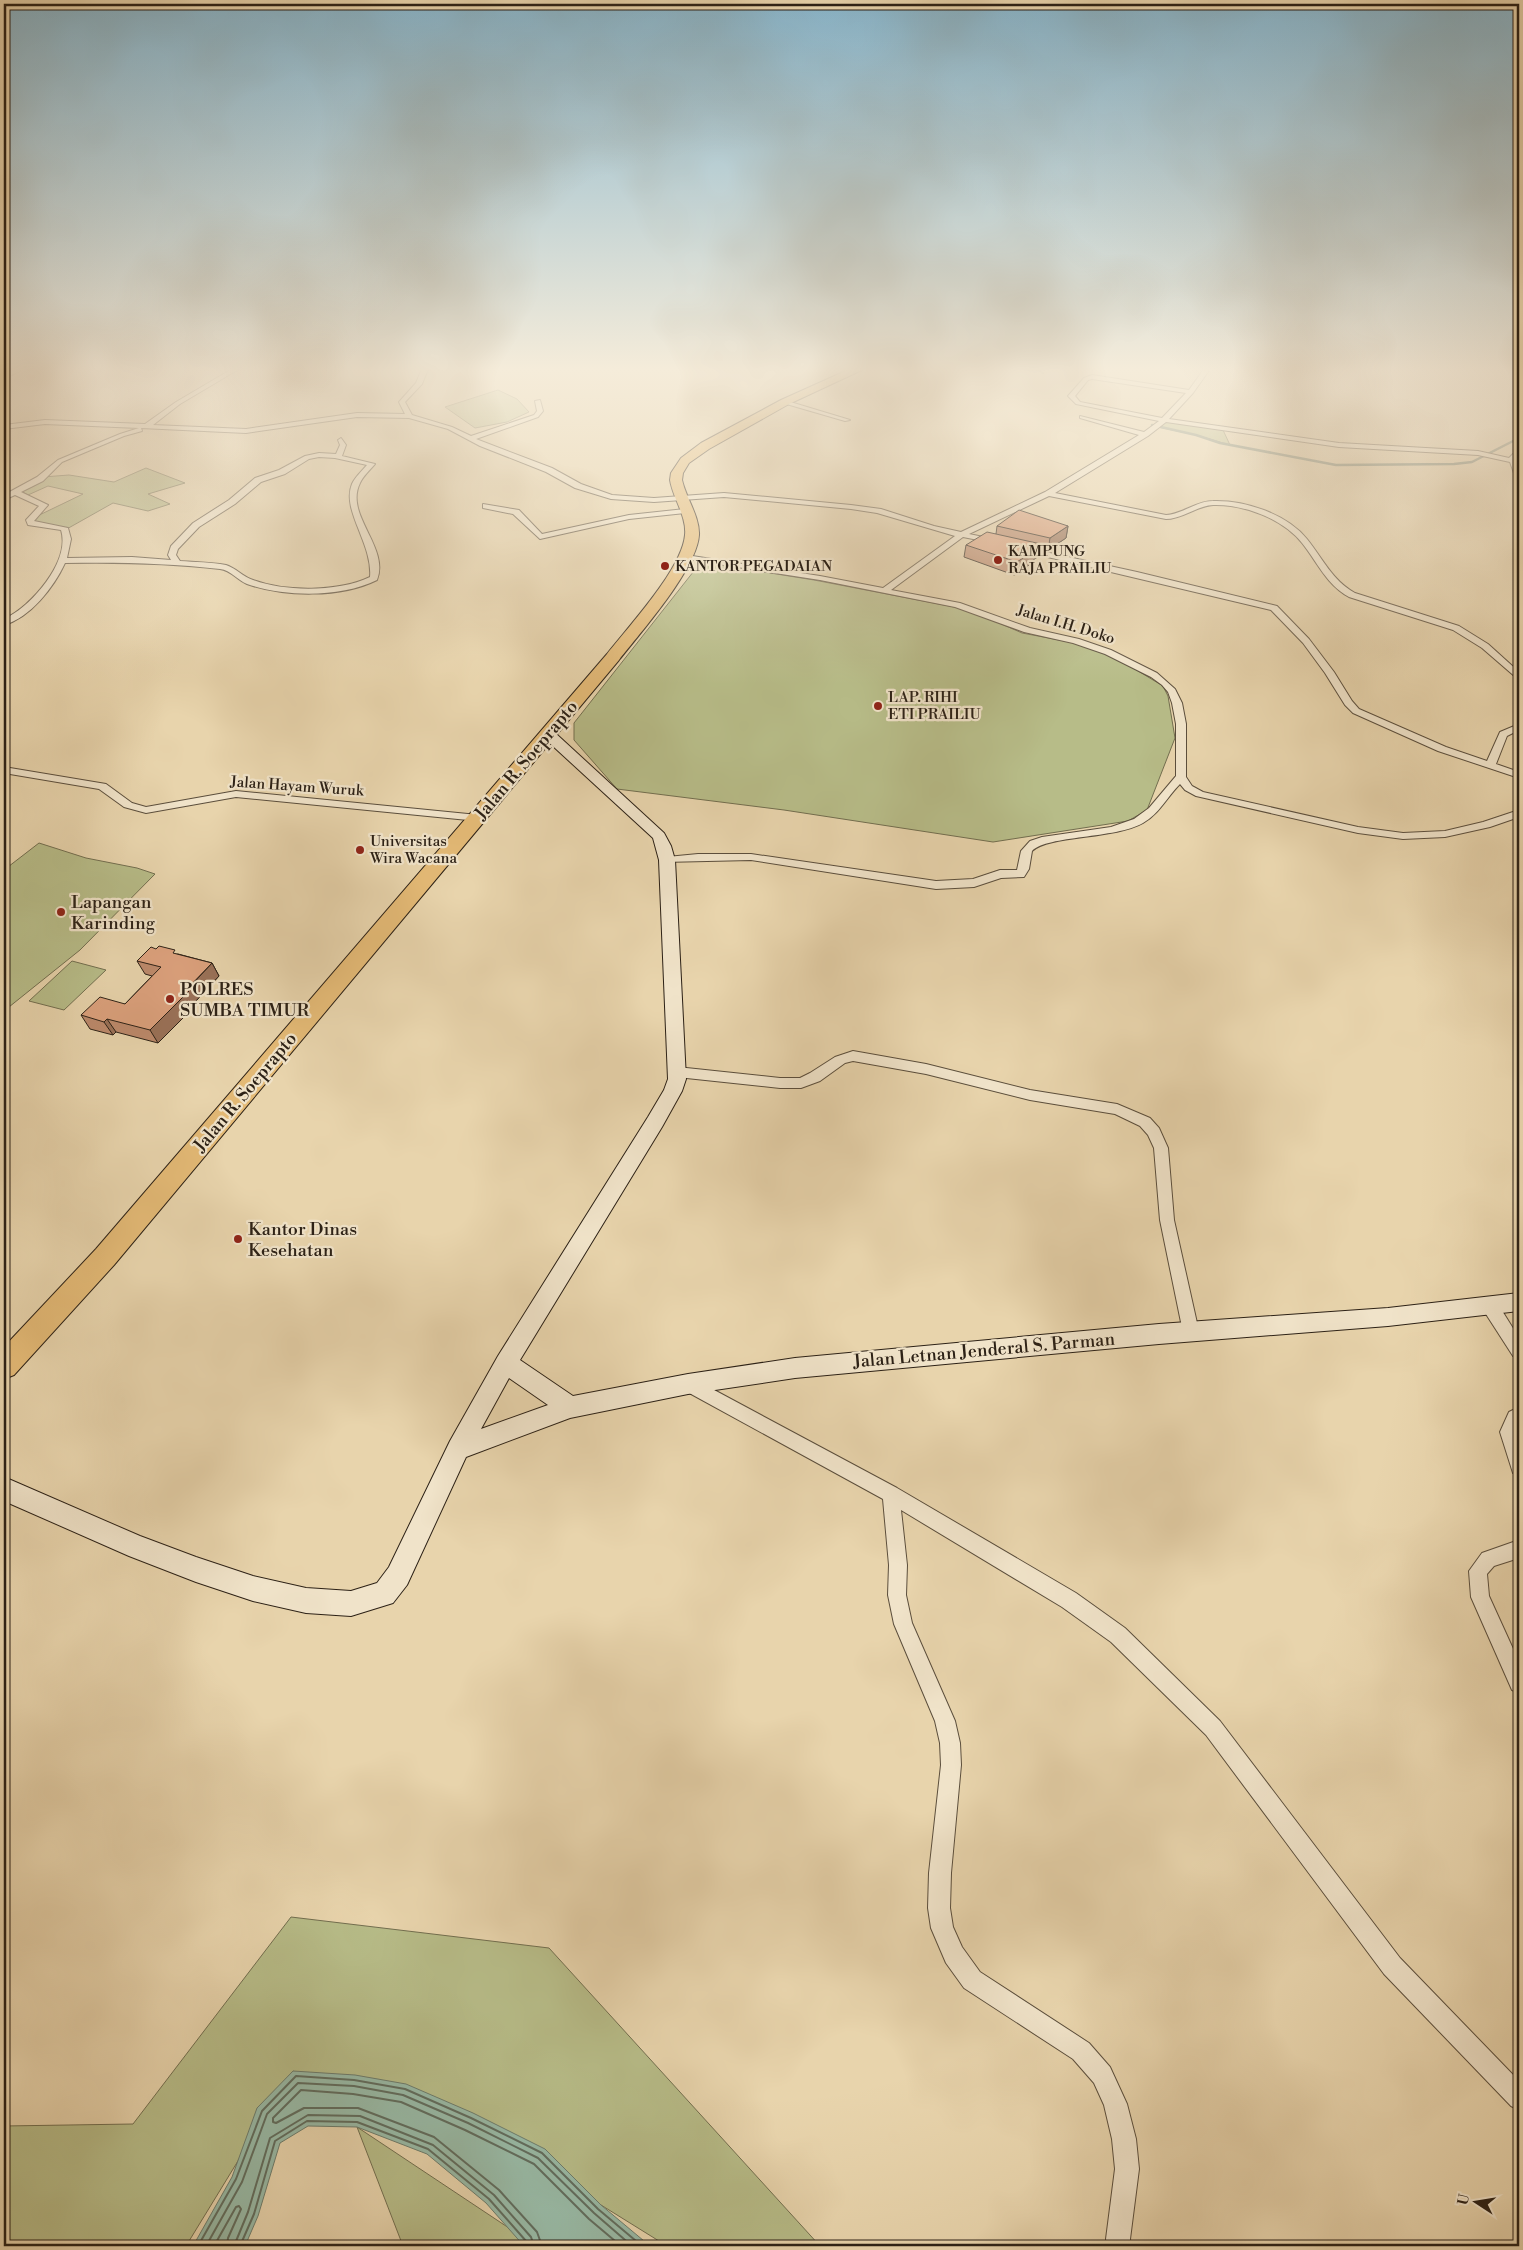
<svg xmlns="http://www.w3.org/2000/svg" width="1523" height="2250" font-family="'Libre Bodoni',serif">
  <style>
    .green { fill: #b7bc88; stroke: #726e4f }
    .water { fill: #98b9a5; stroke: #6d7c6c }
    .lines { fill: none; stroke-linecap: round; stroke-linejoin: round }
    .shore { stroke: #626d5e; stroke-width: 2 }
    .stream { stroke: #6d7c6c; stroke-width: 2.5 }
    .street-casing { stroke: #5b4e3c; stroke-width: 2 }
    .secondary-casing { stroke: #2c2116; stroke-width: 2 }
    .highway-casing { stroke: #2c2116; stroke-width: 2 }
    .street { fill: #f0e3c9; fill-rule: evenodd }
    .secondary { fill: #f0e3c9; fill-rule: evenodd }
    .highway { fill: #e4ba76; fill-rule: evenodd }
    .wall { fill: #bd8a6c; stroke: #2c2116 }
    .shaded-wall { fill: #9a7158; stroke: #2c2116 }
    .building { fill: #dca17d; stroke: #2c2116 }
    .poi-dot { fill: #8f2418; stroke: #f0e3c9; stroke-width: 2 }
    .labels { text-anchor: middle; stroke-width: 4.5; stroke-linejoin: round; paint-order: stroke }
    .far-poi-label { font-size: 15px; fill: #2c2116; stroke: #f0e3c9; text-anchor: start }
    .far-street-label { font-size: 15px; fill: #2c2116; stroke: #f0e3c9 }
    .street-label { font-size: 18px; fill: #2c2116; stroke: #f0e3c9 }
    .poi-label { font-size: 18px; fill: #2c2116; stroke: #f0e3c9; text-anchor: start }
  </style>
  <rect width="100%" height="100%" fill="#e8d4ac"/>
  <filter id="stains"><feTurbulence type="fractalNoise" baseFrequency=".004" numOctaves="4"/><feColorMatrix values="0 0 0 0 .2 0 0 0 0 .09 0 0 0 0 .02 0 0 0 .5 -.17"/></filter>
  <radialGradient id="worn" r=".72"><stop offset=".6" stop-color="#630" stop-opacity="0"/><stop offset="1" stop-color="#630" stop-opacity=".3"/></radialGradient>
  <g class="green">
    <polygon points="498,390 517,399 529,412 507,422 475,428 445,407"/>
    <polygon points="1164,421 1223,430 1230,445 1196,435 1158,427"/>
    <polygon points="146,468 185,483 148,494 170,504 148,511 113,503 65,530 30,524 29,520 83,494 48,486 28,495 21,491 43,477 69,475 114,482"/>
    <polygon points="701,562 814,580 970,610 1022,633 1086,645 1125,663 1163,686 1168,696 1175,738 1147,810 1128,821 993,842 784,810 617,789 574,740 574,723"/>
    <polygon points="39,843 86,858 137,868 155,874 80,950 4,1011 4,870"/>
    <polygon points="72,961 106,970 64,1010 29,1001"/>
    <polygon points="291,1917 549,1948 820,2246 667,2246 601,2205 293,2071 186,2246 4,2246 4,2126 133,2124"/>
    <polygon points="357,2127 536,2246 403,2246"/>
  </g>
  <polygon class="water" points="293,2071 355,2075 406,2084 473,2113 545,2149 601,2205 650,2246 524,2246 486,2203 427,2154 357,2127 308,2126 280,2143 258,2216 245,2246 193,2246 232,2177 257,2108"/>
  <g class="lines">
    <g class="shore">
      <polyline points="198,2246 236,2179 262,2111 296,2076 354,2080 405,2089 471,2118 542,2153 598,2209 642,2246"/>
      <polyline points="206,2246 242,2182 267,2114 298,2083 354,2086 403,2095 468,2123 538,2158 594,2213 632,2246"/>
      <polyline points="214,2246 236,2207 239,2206 241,2209 228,2238 227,2246"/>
      <polyline points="234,2246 248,2212 270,2138 308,2115 360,2116 433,2145 494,2195 531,2237 534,2246"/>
      <polyline points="240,2246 254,2214 275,2141 307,2121 357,2122 428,2149 489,2199 526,2241 528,2246"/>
      <polyline points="542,2246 537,2232 499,2190 434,2137 358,2108 304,2108 276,2123 273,2122 273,2118 301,2090 353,2094 401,2102 465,2130 534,2164 589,2219 621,2246"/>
    </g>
    <g class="stream">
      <polyline points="1038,369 1043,373"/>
      <polyline points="1152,425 1196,435 1220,443 1336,465 1454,464 1472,462 1519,438"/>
    </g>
    <defs>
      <g id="street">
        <polygon points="15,369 23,369 4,379 4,375"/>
        <path d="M232 369H239L180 404 153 425 246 429 357 413 405 414 399 402 416 383 422 369H428L422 384 405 402 412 415 452 427 471 436 534 415 537 411 535 401 540 400 543 411 538 417 476 439 552 468 581 484 612 495 654 498 724 493 851 505 881 509 934 526 961 532 1045 492 1139 435 1080 418V416L1144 432 1159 421 1076 404 1068 396 1084 378 1092 375 1189 390 1204 369H1210L1193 393 1169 419 1339 443 1478 451 1509 458 1513 454H1517L1516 459 1519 460V464H1518L1519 478 1515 476 1510 462 1478 455 1339 447 1166 422 1148 436 1055 493 1166 515C1183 514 1196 501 1213 501 1245 500 1287 514 1307 539 1323 559 1332 580 1355 593L1459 626 1488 644 1519 672V680L1482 648 1453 630 1349 597C1326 584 1318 563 1302 543 1283 519 1244 504 1213 505 1196 506 1183 519 1166 519L1049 496 969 534 998 540V544L963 537 891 590 960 603 1030 628 1079 639 1111 650 1157 673 1175 689 1182 703 1186 724V777L1192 786 1203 792 1358 827 1403 833 1445 831 1483 822 1519 810V817L1490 827 1445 837 1403 839 1358 833 1196 796 1185 790 1180 784C1167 797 1159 814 1143 823 1115 839 1048 835 1032 851L1029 869 1024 877 1001 878 974 887 936 889 751 860 663 862 661 860 667 857 698 854H751L936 881 973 879 1000 870H1017L1021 851 1030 841 1042 837 1111 827 1134 819 1149 808 1176 776V724L1172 703 1168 692 1162 685 1151 677 1105 654 1073 643 1024 632 955 607 820 580 686 559 682 557 686 555 820 576 883 588 955 536 877 513 851 509 724 497 654 502 611 499 575 488 546 472 480 446 448 429 409 418 357 417 246 433 141 428 142 431 124 436 62 462 43 481 21 492 48 505 34 521 68 528 71 539 67 558 132 557 171 560 168 555 171 546 193 523 229 500 255 478 279 470 305 456 319 453 336 454 340 445 338 440 341 438 346 445 342 456 375 464C370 470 363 476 360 483 344 515 390 547 377 580 341 598 284 597 247 584 237 580 231 570 220 569 168 563 117 562 65 563 54 587 30 618 4 625V619C31 607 71 561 61 530L28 525 26 520 39 506 15 495 4 500V495L37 477 58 460 120 434 139 428 45 424 4 429V425L45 420 145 424 176 402ZM1092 379 1186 393 1162 418 1080 402 1075 396 1088 380ZM319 457 335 458 367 465C362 471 355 477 352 484 341 510 373 544 370 577 339 592 285 592 253 580 243 577 236 568 226 565 211 562 195 562 180 561L176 555 178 549 199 527 235 504 261 482 285 474 309 459Z"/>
        <polygon points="783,401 787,401 850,420 845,421 783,403"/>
        <polygon points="483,504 519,510 542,534 629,515 685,509 689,511 685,513 629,519 540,539 513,514 483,508"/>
        <polygon points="1018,546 1137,572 1277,606 1309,639 1334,672 1352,701 1359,709 1446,747 1487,761 1500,732 1519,724 1519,730 1507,736 1496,764 1519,772 1519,778 1438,751 1353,713 1345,705 1325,673 1303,643 1271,610 1018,550"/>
        <polygon points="4,767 106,784 132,803 146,807 236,791 478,815 483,818 478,821 236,797 146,813 124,807 99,789 4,773"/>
        <polygon points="853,1051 926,1064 1030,1090 1117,1104 1150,1118 1159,1128 1168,1148 1174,1220 1199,1332 1197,1337 1191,1339 1185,1337 1183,1332 1160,1220 1154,1148 1148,1135 1140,1126 1115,1114 1030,1100 926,1074 853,1061 845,1063 820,1081 801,1088 780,1088 677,1077 672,1075 670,1072 672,1069 677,1067 780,1078 800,1078 810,1073 835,1057"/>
        <polygon points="1490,1299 1496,1301 1519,1338 1519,1358 1513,1356 1484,1311 1482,1306 1484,1301"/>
        <polygon points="688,1376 897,1488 1076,1593 1125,1628 1220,1721 1400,1958 1519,2081 1519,2110 1511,2106 1384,1974 1206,1735 1111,1642 1062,1607 901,1510 907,1565 906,1595 912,1623 955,1721 960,1743 961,1765 951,1873 950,1908 953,1927 962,1947 980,1972 1089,2043 1110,2067 1127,2104 1136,2139 1139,2169 1130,2239 1131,2246 1107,2246 1106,2239 1115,2169 1112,2139 1104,2105 1094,2083 1073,2059 964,1988 946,1963 931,1928 928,1908 929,1873 941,1765 940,1743 935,1721 894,1624 888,1595 889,1565 883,1499 682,1389 680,1384 682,1379"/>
        <polygon points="1519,1407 1519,1427 1517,1432 1519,1441 1519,1475 1513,1473 1500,1432 1509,1412"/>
        <polygon points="1519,1540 1519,1558 1494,1566 1487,1574 1489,1596 1519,1662 1519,1693 1512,1690 1471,1597 1469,1571 1482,1553"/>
      </g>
      <path id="secondary" d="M548 730 553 731 664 833 671 846 675 860 686 1079 682 1091 662 1127 520 1360 573 1396 688 1374 795 1358 1159 1324 1388 1308 1519 1293V1311L1388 1326 1159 1344 795 1378 688 1394 570 1418 466 1457 407 1585 393 1603 351 1616 306 1613 253 1601 196 1582 129 1556 4 1501V1477L140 1536 196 1557 253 1576 306 1588 351 1591 377 1583 389 1567 450 1441 498 1356 648 1117 664 1090 668 1079 659 860 653 838 543 737 541 734ZM509 1378 548 1405 481 1429Z"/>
      <path id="highway" d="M850 369H864L789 404 709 449 689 463 683 473 682 480C686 498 700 517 699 535 697 569 640 633 619 660L114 1265 14 1375 4 1379V1347L96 1249 607 654C629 626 682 569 685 535 687 517 673 498 670 480L671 473 681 458 701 443 781 400Z"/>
    </defs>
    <use href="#street" class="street-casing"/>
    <use href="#secondary" class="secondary-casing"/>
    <use href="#highway" class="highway-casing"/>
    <use href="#street" class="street"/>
    <use href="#secondary" class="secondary"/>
    <use href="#highway" class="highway"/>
  </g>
  <g class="wall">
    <polygon points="997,526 1068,526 1066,538 1048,550 1040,548 1039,556 1033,560 1032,563 1014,575 964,557 966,545 996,534"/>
    <polygon points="178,954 212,963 219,976 195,1002 197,1004 158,1043 116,1032 113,1035 90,1029 81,1015 125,1004 152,976 145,974 137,961"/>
  </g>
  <g class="shaded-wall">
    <polygon points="1068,526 1066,538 1048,550 1050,538"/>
    <polygon points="1041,544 1039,556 1033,560 1032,563 1014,575 1017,562 1032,549"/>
    <polygon points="212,963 219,976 195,1002 197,1004 158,1043 150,1030"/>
    <polygon points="107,1019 116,1032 113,1035 104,1022"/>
  </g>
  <g class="building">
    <polygon points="1019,510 1068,526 1050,538 997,526"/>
    <polygon points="987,532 1041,544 1032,549 1035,550 1017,562 966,545"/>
    <polygon points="159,946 175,950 173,953 212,963 186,990 189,991 150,1030 107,1019 104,1022 81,1015 100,997 125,1004 161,967 137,961 151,947 156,949"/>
  </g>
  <linearGradient id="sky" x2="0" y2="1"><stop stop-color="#88b6cd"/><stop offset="0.54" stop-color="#f5ecda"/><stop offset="1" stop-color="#f5ecda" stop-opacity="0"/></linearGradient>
  <rect width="1523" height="684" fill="url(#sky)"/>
  <g class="poi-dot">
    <circle cx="998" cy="560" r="5"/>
    <circle cx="665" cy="566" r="5"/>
    <circle cx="878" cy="706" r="5"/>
    <circle cx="360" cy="850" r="5"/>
    <circle cx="61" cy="912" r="5"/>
    <circle cx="170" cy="999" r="5"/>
    <circle cx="238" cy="1239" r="5"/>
  </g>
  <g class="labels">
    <g class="far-poi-label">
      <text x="1008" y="556">KAMPUNG<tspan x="1008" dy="17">RAJA PRAILIU</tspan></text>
      <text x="675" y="571">KANTOR PEGADAIAN</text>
      <text x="888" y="702">LAP. RIHI<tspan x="888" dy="17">ETI PRAILIU</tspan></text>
      <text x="370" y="846">Universitas<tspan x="370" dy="17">Wira Wacana</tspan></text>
    </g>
    <g class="far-street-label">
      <text transform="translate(1066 624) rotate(17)" y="5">Jalan I.H. Doko</text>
      <text transform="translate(297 786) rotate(4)" y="5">Jalan Hayam Wuruk</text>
    </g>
    <g class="street-label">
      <text transform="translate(526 760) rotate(-50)" y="6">Jalan R. Soeprapto</text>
      <text transform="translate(245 1092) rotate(-50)" y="6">Jalan R. Soeprapto</text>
      <text transform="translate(984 1350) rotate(-5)" y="6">Jalan Letnan Jenderal S. Parman</text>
    </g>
    <g class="poi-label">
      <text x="71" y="908">Lapangan<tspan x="71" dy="21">Karinding</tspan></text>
      <text x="180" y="995">POLRES<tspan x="180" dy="21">SUMBA TIMUR</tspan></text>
      <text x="248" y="1235">Kantor Dinas<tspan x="248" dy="21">Kesehatan</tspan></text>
    </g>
  </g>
  <rect width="1523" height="2250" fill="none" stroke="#e8d4ac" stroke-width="20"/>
  <rect x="5" y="5" width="1513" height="2240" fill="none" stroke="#2c2116" stroke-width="2.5"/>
  <rect x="10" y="10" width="1503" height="2230" fill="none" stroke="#2c2116"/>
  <g transform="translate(1476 2202) rotate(282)" stroke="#f0e3c9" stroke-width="4" paint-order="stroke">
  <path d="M0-4L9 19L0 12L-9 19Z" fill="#2c2116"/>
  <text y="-8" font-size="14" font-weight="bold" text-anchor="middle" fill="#2c2116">U</text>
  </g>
  <rect width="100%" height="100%" filter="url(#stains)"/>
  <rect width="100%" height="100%" fill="url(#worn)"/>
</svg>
